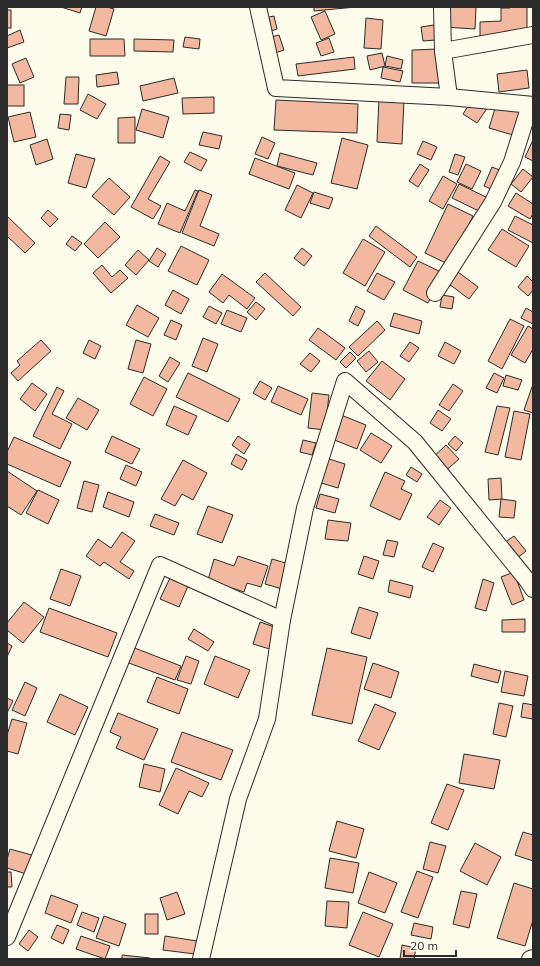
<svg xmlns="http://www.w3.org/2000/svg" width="540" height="966" font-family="Mulish,sans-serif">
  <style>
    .building { fill: #f2b8a0; stroke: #2b2b2b }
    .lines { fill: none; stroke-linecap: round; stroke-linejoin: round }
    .minor-casing { stroke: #2b2b2b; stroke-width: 18 }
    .minor { stroke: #fdfbea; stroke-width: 16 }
  </style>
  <rect width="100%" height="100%" fill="#fdfbea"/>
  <g class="building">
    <polygon points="61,7 82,7 80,13"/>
    <polygon points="96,7 107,7 114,9 106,36 89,31"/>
    <polygon points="314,7 356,7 314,11"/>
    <polygon points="445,7 476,7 475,29 444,27"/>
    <polygon points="510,7 527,7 527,35 480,36 480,22 501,21 501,8 510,8"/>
    <rect x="7" y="10" width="4" height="18"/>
    <polygon points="325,11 335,34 321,40 311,17"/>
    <polygon points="274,16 277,29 268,32 264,18"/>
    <polygon points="366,18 383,20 381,49 364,48"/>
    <polygon points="434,25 436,40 423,41 421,27"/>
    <polygon points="20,30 24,42 7,48 7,36"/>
    <polygon points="279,35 284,50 272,54 267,38"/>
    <polygon points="185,37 200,39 199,49 183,47"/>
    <polygon points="329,38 334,52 321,56 316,43"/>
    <polygon points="90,39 124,39 125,56 90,56"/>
    <polygon points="134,39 174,40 173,52 134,51"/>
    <polygon points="438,49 439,83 412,83 412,50"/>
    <polygon points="382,53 385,66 370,70 367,56"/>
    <polygon points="387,56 403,60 401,69 385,66"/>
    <polygon points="354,57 355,69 298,76 296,64"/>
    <polygon points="26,58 34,77 20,83 12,64"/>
    <polygon points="383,67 403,71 400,82 381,78"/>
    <polygon points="527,70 529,88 499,92 497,74"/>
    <polygon points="117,72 119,84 97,87 96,75"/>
    <polygon points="66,77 79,77 78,104 64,104"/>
    <polygon points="174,78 178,93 143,101 140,86"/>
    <rect x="7" y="85" width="17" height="21"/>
    <polygon points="88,94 106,104 97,119 80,110"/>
    <polygon points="214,97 214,113 183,114 182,98"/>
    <polygon points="474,97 488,107 477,123 463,114"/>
    <polygon points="379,98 404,99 402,144 377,142"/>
    <polygon points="276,100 358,104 357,133 274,130"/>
    <polygon points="497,102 531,111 523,138 489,128"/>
    <polygon points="142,109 169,117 163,138 136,130"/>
    <polygon points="30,112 36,137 14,142 8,117"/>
    <polygon points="60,114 71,115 69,130 58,128"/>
    <polygon points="135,117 135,143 118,143 118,118"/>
    <polygon points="203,132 222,136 219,149 199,145"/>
    <polygon points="262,137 275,143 268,159 255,154"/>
    <polygon points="342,138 368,145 357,189 331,183"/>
    <polygon points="47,139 53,159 36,165 30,145"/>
    <polygon points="533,140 533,161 525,157"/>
    <polygon points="423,141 437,147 431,160 417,154"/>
    <polygon points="190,152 207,160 201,171 184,162"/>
    <polygon points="280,153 317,163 313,175 277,166"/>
    <polygon points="76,154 95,159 86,188 68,183"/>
    <polygon points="455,154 465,157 458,175 449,172"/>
    <polygon points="160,156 170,162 148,199 161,206 153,219 131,207"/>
    <polygon points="255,158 295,173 289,189 249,174"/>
    <polygon points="420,164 429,170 418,187 409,181"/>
    <polygon points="466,164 481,171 472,189 457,182"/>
    <polygon points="492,167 509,174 501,193 484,186"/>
    <polygon points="523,169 533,177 521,192 511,184"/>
    <polygon points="443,176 457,184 443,209 429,201"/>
    <polygon points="109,178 130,197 114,215 92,196"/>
    <polygon points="459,184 490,199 483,213 452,198"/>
    <polygon points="297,185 313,193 301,218 285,210"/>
    <polygon points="195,190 198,191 180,233 158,224 167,203 185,211"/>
    <polygon points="199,190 212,195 200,226 219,234 214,246 182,233"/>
    <polygon points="314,192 333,198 329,209 310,203"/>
    <polygon points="516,193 533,204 533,214 530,219 508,206"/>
    <polygon points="448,204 473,216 450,265 425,253"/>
    <polygon points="48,210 58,219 50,227 41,218"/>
    <polygon points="7,216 35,243 25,253 7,236"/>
    <polygon points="515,216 533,225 533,243 508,230"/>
    <polygon points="105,222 120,237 98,258 84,244"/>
    <polygon points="376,226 417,257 410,267 369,236"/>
    <polygon points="502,229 529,246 516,267 488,250"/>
    <polygon points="72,236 82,243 75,251 66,244"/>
    <polygon points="363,239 385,252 365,286 343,273"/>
    <polygon points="181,246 209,260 197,285 168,271"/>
    <polygon points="157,248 166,254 158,267 149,261"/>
    <polygon points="302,248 312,256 304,266 294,258"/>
    <polygon points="138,250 149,260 136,275 125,265"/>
    <polygon points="418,261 443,273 428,303 403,290"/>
    <polygon points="102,265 112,277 120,270 128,278 111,293 93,273"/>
    <polygon points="458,272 478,287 469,299 449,284"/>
    <polygon points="265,273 301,307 293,316 256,282"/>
    <polygon points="377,273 395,282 384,300 367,291"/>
    <polygon points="222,274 255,298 247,309 229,295 223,303 209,292"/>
    <polygon points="527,276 533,282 533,290 528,296 518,287"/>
    <polygon points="173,290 189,299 181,314 165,305"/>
    <polygon points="442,295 454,297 452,309 440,307"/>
    <polygon points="256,302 265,309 256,320 247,312"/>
    <polygon points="137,305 159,318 148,337 126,325"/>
    <polygon points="209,306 222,313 216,324 203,317"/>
    <polygon points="356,306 365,311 358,326 349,321"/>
    <polygon points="526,308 533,312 533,324 521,318"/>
    <polygon points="227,310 247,318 241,332 221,324"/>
    <polygon points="394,313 422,321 419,334 390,326"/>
    <polygon points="510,319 524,326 502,369 488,361"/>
    <polygon points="171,320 182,325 176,340 164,335"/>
    <polygon points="377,321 385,330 358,356 349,347"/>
    <polygon points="528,326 533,329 533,349 525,363 511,355"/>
    <polygon points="318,328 345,348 336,360 309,340"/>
    <polygon points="203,338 218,344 207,372 192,366"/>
    <polygon points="41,340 51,351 18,381 11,373 20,365 17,361"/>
    <polygon points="89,340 101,346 95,359 83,353"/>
    <polygon points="136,340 151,344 143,373 128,369"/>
    <polygon points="410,342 419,348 409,362 400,356"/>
    <polygon points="445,342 461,351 454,364 438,356"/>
    <polygon points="369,351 378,362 366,372 357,361"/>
    <polygon points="350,352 356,358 346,368 340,362"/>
    <polygon points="310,353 320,361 311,372 300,364"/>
    <polygon points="170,357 180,363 168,382 159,376"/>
    <polygon points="382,361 405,379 390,400 366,381"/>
    <polygon points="188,373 240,399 228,422 176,397"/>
    <polygon points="494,373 504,378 497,393 486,388"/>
    <polygon points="506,375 522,380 518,390 503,386"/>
    <polygon points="144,377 167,389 153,416 130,404"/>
    <polygon points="260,381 272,388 265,400 253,393"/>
    <polygon points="32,383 47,394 35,411 20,399"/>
    <polygon points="453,384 463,391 449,411 439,405"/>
    <polygon points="533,384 533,413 524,410"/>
    <polygon points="278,386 308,399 301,415 271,402"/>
    <polygon points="57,387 64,391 52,414 72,424 60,449 33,436"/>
    <polygon points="312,393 329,395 325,430 308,428"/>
    <polygon points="78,398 99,410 87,430 66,418"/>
    <polygon points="174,406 197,416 188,435 166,425"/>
    <polygon points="497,406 510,408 498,455 485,452"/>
    <polygon points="438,410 451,419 442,431 430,423"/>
    <polygon points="514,411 530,414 521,460 505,457"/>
    <polygon points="341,415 366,425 357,449 332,439"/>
    <polygon points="371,433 392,446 381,463 360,450"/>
    <polygon points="112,436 140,449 132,464 105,452"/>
    <polygon points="238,436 250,444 244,454 232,445"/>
    <polygon points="455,436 463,443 456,451 448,444"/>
    <polygon points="14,437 71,462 60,487 7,464 7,452"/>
    <polygon points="303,440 316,443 312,455 300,452"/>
    <polygon points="446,445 459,459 442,474 430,460"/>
    <polygon points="236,454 247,460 242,470 231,464"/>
    <polygon points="326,458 345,464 338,488 318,482"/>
    <polygon points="183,460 207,473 193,500 182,494 175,506 161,499"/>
    <polygon points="126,465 142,472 136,486 120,479"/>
    <polygon points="411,467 422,474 417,482 406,475"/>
    <polygon points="7,471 37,491 21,515 7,506"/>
    <polygon points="385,472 405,481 401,489 412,494 400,520 370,506"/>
    <polygon points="501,478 502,499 489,500 488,479"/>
    <polygon points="84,481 99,485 92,512 77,508"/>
    <polygon points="38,490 59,500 48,524 26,513"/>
    <polygon points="108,492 134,502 129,517 103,507"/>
    <polygon points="320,494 339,499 335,513 316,508"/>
    <polygon points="501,499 516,501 514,518 499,517"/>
    <polygon points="440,500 451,508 439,525 427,517"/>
    <polygon points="208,506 233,515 222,543 197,534"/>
    <polygon points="155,514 179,523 174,535 150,526"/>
    <polygon points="328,520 351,523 348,541 325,539"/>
    <polygon points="122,532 135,541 120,562 134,571 129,579 104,562 100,566 86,556 98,539 111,548"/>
    <polygon points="514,536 526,551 516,559 504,543"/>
    <polygon points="387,540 398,542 394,557 383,555"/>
    <polygon points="433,543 444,548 433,572 422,567"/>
    <polygon points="238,556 268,566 261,587 247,583 244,592 208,580 214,559 234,566"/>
    <polygon points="364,556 379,561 373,579 358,574"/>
    <polygon points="272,559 296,566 289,591 265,584"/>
    <polygon points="61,569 81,576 70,606 50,599"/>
    <polygon points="514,572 524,600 512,605 501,577"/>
    <polygon points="170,578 188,586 179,607 160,599"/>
    <polygon points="483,579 494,583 486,611 475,608"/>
    <polygon points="390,580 413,586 410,598 388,592"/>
    <polygon points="24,602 44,617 23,643 7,630 7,623"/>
    <polygon points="359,607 378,613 370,639 351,633"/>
    <polygon points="49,608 117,633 108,657 40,632"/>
    <polygon points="525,619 525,632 502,632 502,620"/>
    <polygon points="260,622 280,629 273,650 253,644"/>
    <polygon points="194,629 214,642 208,651 188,639"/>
    <polygon points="7,643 12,646 7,657"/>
    <polygon points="132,647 181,666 175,680 126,662"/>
    <polygon points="327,648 367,657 352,724 312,715"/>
    <polygon points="186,656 199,661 191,684 177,680"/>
    <polygon points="215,656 250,670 238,698 204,684"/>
    <polygon points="373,663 399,672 391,698 364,689"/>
    <polygon points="474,664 501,671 498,683 471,676"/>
    <polygon points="505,671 528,676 524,696 501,692"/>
    <polygon points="157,677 188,689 179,714 147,702"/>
    <polygon points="25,682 37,688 25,716 12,710"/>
    <polygon points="60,694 88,707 75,735 47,722"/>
    <polygon points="7,698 13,701 7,713"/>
    <polygon points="499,703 513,706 506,737 493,734"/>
    <polygon points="523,703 533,705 533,719 521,717"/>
    <polygon points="375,704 396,713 379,750 358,741"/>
    <polygon points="118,713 158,729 144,760 116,748 121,737 110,732"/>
    <polygon points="12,719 27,723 18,754 7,751 7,735"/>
    <polygon points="182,732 233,750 221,780 171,762"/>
    <polygon points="464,754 500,760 494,789 459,783"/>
    <polygon points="144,764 165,769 160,792 139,787"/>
    <polygon points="176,768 209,783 202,797 189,791 178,814 159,805"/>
    <polygon points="447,784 464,790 448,830 431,823"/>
    <polygon points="337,821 364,829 356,858 329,851"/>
    <polygon points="523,832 533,835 533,861 515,855"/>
    <polygon points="430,842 446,846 438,873 423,869"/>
    <polygon points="475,843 501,857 487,885 460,871"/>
    <polygon points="10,849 39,857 33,876 7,868 7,859"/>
    <polygon points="330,858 359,863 353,893 325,888"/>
    <polygon points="417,871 433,877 418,918 401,912"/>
    <polygon points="7,872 11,872 12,887 7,887"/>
    <polygon points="369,872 397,883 385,913 358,903"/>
    <polygon points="514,883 533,889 533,920 525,946 497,938"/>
    <polygon points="461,891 477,894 469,928 453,924"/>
    <polygon points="177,892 185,914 167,920 160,898"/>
    <polygon points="51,895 78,905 71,923 45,913"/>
    <polygon points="327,901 349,902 347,928 325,926"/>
    <polygon points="82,912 99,918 94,932 77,925"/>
    <polygon points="363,912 393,924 379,957 349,945"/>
    <rect x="145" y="914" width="13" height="20"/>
    <polygon points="104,916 126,924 119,946 96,938"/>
    <polygon points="414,923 433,927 431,939 411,935"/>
    <polygon points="57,925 69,930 63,944 51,938"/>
    <polygon points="29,930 38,937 28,951 19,944"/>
    <polygon points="81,936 110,946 105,959 76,949"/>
    <polygon points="165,936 197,941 195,954 163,950"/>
    <polygon points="402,945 416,948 414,959 400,959"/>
    <polygon points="122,955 150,958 150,959 122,959"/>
  </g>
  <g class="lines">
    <defs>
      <g id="minor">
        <polyline points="258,7 276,88 449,97 533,105"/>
        <polyline points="442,7 443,51 449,97"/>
        <polyline points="443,51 533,35"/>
        <polyline points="435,293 493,202 512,162 530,105"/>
        <polyline points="7,937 160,565 282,620"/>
        <polyline points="201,959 238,799 267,719 282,620 305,508 345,381 415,442 527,580 533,589"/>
        <polyline points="530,959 533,958"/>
      </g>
    </defs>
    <use href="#minor" class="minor-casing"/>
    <use href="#minor" class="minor"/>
  </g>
  <rect width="540" height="966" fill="none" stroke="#2b2b2b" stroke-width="16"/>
  <path d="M404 950v6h52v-6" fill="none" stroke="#2b2b2b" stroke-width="2"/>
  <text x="410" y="950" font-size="12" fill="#2b2b2b" stroke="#fdfbea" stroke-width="3" paint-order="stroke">20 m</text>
</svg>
